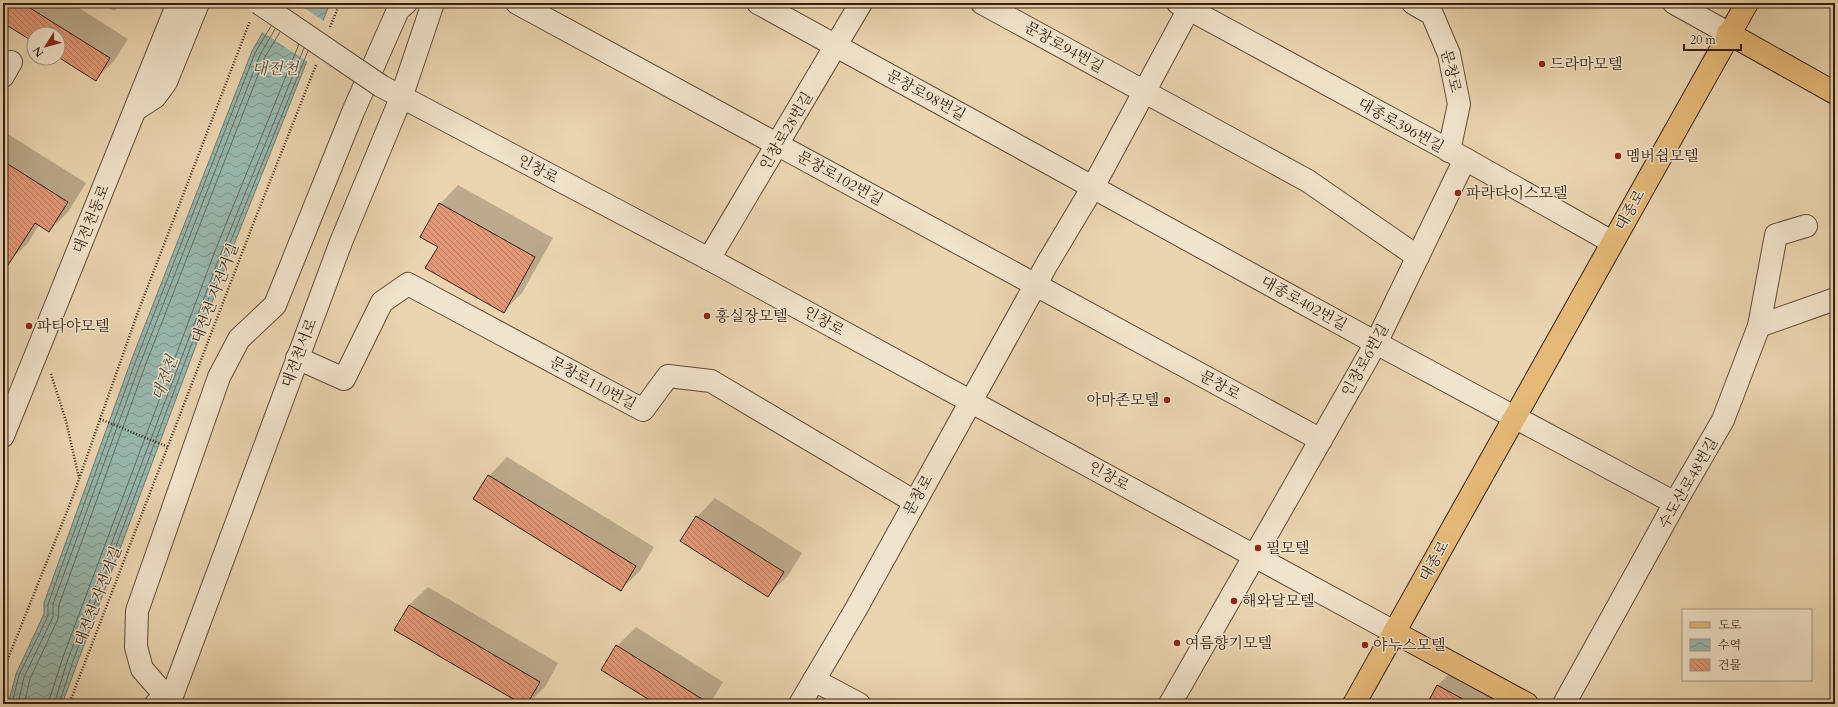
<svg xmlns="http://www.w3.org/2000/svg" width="1838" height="707" font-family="Cardo,'Noto Serif KR',serif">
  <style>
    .water { fill: url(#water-waves); stroke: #707a70 }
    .pier { fill: #ead5b0 }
    .shadow { fill: #0003 }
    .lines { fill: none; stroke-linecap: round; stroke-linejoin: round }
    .shore { stroke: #666b60; stroke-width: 1 }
    .building { fill: url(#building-back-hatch); stroke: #341e12 }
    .minor-casing { stroke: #624c3a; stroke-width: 24 }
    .major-casing { stroke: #341e12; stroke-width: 24 }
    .path { stroke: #341e12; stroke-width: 2.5; stroke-dasharray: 1 2; stroke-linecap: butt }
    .minor { stroke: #f1e4cc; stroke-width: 22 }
    .major { stroke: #e5ba78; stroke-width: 22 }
    .minor-bridge-casing { stroke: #624c3a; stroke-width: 24; stroke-linecap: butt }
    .minor-bridge { stroke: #f1e4cc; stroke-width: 22 }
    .poi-dot { fill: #8f2418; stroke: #f1e4cc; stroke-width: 1.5 }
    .labels { text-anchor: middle; stroke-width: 3; stroke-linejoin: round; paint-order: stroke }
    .street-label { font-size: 15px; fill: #341e12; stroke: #f1e4cc }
    .poi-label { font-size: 15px; fill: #341e12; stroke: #f1e4cc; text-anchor: start }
    .water-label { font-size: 16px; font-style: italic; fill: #524c41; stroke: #f1e4cc }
  </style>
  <defs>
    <pattern id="water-waves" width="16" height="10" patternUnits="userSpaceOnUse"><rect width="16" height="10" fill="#98b8ae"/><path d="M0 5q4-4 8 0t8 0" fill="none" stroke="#7d958c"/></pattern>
    <pattern id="building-back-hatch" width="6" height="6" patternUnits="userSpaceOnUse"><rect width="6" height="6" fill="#e29877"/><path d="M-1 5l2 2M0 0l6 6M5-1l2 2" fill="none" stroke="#b87b60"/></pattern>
  </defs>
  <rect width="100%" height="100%" fill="#ead5b0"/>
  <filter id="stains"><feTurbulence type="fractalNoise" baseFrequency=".005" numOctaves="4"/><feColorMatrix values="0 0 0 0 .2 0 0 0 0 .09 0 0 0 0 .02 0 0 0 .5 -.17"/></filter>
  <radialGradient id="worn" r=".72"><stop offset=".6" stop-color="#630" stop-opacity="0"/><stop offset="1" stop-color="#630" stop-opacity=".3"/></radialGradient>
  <polygon class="water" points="280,3 330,3 229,257 62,704 8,704 16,674 44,614 44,603 131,361 252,51"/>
  <polygon class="pier" points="278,3 297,3 325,22 309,63 261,31 266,22 271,17"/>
  <g class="shadow">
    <polygon points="3,3 71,3 128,39 114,61 96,79 58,56 58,34 34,34 34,41 3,22"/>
    <polygon points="101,3 122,3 114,11"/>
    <polygon points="3,131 86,183 68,212 49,231 39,225 28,243 9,261 3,257"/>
    <polygon points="458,185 553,238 522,293 504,311 439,247 440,204"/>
    <polygon points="507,457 654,547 640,571 621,589 489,476"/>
    <polygon points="715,498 802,553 787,577 768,595 697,517"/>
    <polygon points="428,587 558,663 545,687 527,704 524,704 409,605"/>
    <polygon points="636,627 723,682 710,704 658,704 617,646"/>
    <polygon points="1451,672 1511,704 1428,704 1437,686"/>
  </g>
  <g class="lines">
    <g class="shore">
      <polyline points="12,704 19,675 48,616 48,604 135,363 255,53 271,26"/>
      <polyline points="18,704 24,677 53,617 53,604 140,364 260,55 275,29"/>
      <polyline points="24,704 30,679 58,619 59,605 145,366 265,57 280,32"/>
      <polyline points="48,704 63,657 215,251 299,44"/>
      <polyline points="54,704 68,659 221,253 304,48"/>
      <polyline points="59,704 73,661 225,255 308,51"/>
    </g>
  </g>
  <g class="building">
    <polygon points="3,3 22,3 110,58 96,81 58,57 58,34 34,34 34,42 3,23"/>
    <polygon points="3,161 68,202 49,232 35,223 3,273"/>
    <polygon points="439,203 535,257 504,313 425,268 438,247 420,237"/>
    <polygon points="488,475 636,566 621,591 473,499"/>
    <polygon points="696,516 784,572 768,597 680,541"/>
    <polygon points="409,605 540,682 527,704 522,704 394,630"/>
    <polygon points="616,645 710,704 656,704 601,670"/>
    <polygon points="1437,685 1472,704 1427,704"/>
  </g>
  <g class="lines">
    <defs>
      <g id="minor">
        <polyline points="517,3 1321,440"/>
        <polyline points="758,3 1376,343 1675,503"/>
        <polyline points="982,3 1308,181 1418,257"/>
        <polyline points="1178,3 1465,159 1612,242"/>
        <polyline points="1413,3 1432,14 1449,54 1459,104 1449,151"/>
        <polyline points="1674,3 1728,33"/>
        <polyline points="3,76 11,62"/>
        <polyline points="381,86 709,259 1394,632"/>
        <polyline points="138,108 155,97 166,82 198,3"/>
        <polyline points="709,259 861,3"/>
        <polyline points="1759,326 1835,299"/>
        <polyline points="297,358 344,379 382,302 408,284 643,410 668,376 711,381 915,502"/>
        <polyline points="3,436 178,3"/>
        <polyline points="814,680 859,704"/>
        <polyline points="156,704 170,701 142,669 136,647 137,611 219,377 239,339 275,305 353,112 398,10 406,3"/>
        <polyline points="169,704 341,242 401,98 433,3"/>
        <polyline points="800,704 856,609 1047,264 1093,187 1192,3"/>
        <polyline points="1170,704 1376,343 1465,159"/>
        <polyline points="1564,704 1675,503 1723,420 1759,326 1776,235 1806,226"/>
      </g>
      <g id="major">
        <polyline points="1728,33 1835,93"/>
        <polyline points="1394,632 1527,704"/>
        <polyline points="1354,704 1747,3"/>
      </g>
    </defs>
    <use href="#minor" class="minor-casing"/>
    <use href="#major" class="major-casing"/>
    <g class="path">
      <polyline points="330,27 340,3"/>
      <polyline points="51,374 66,421 79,478"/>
      <polyline points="100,419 168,447"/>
      <polyline points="3,671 72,499 138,312 250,21"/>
      <polyline points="69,704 252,227 316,65"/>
    </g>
    <use href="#minor" class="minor"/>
    <use href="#major" class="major"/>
    <defs>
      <polyline id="minor-bridge" points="259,3 381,86"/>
    </defs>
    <use href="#minor-bridge" class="minor-bridge-casing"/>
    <use href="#minor-bridge" class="minor-bridge"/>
  </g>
  <g class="poi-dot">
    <circle cx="1542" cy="64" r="4"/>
    <circle cx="1618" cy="156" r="4"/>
    <circle cx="1458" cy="193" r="4"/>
    <circle cx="707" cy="316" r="4"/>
    <circle cx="29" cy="326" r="4"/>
    <circle cx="1167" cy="400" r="4"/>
    <circle cx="1258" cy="548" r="4"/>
    <circle cx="1234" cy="601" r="4"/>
    <circle cx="1177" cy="643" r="4"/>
    <circle cx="1365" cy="645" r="4"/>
  </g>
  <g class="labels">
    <g class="street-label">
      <text transform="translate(1064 47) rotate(29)" y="5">문창로94번길</text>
      <text transform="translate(1451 71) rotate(76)" y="5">문창로</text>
      <text transform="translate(926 95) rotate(29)" y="5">문창로98번길</text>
      <text transform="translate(1401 125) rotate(29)" y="5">대종로396번길</text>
      <text transform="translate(786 131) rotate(-59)" y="5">인창로28번길</text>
      <text transform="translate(538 169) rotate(28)" y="5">인창로</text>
      <text transform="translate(840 178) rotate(29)" y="5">문창로102번길</text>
      <text transform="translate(1630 210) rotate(-61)" y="5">대종로</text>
      <text transform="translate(91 219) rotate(-68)" y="5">대전천동로</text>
      <text transform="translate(215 293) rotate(-69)" y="5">대전천 자전거길</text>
      <text transform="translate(1304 303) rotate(29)" y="5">대종로402번길</text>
      <text transform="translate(824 321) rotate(29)" y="5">인창로</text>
      <text transform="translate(299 353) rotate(-69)" y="5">대전천서로</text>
      <text transform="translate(1365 360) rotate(-61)" y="5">인창로6번길</text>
      <text transform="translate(593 383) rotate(28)" y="5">문창로110번길</text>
      <text transform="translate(1220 385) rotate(29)" y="5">문창로</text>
      <text transform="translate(1109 476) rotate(29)" y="5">인창로</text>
      <text transform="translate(1688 483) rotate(-60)" y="5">수도산로48번길</text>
      <text transform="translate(918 495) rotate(-61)" y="5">문창로</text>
      <text transform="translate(1434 561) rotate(-61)" y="5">대종로</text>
      <text transform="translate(98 596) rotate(-69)" y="5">대전천 자전거길</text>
    </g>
    <g class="poi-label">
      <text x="1550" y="69">드라마모텔</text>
      <text x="1626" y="161">멤버쉽모텔</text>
      <text x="1466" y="198">파라다이스모텔</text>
      <text x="715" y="321">홍실장모텔</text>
      <text x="37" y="331">파타야모텔</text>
      <text x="1159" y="405" text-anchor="end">아마존모텔</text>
      <text x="1266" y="553">필모텔</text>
      <text x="1242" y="606">해와달모텔</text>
      <text x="1185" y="648">여름향기모텔</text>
      <text x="1373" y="650">야누스모텔</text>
    </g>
    <g class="water-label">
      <text x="275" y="74">대전천</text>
      <text transform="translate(164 378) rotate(-70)" y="6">대전천</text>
    </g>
  </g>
  <rect width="1838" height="707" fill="none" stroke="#ead5b0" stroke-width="16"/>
  <rect x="4" y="4" width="1830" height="699" fill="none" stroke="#341e12" stroke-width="2"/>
  <rect x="8" y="8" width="1822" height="691" fill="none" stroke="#341e12"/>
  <rect x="1682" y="609" width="130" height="72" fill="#f1e4cc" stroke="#a59582"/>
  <rect x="1690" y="622" width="20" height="6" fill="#e5ba78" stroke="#a59582"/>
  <text x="1718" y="629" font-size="12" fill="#341e12">도로</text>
  <rect x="1690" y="639" width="20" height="12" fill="url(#water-waves)" stroke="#a59582"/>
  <text x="1718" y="649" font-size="12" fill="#341e12">수역</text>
  <rect x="1690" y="659" width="20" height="12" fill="url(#building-back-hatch)" stroke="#a59582"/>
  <text x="1718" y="669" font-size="12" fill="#341e12">건물</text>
  <g transform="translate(46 46) rotate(234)"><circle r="19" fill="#f1e4cc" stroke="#a59582"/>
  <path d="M0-3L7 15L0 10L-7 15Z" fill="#8f2418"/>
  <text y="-6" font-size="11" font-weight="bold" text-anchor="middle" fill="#341e12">N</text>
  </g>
  <path d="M1684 44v6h57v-6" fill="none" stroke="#341e12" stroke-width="2"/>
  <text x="1690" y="44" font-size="12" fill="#341e12" stroke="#f1e4cc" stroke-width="3" paint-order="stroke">20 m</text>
  <rect width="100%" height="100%" filter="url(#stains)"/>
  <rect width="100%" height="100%" fill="url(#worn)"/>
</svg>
